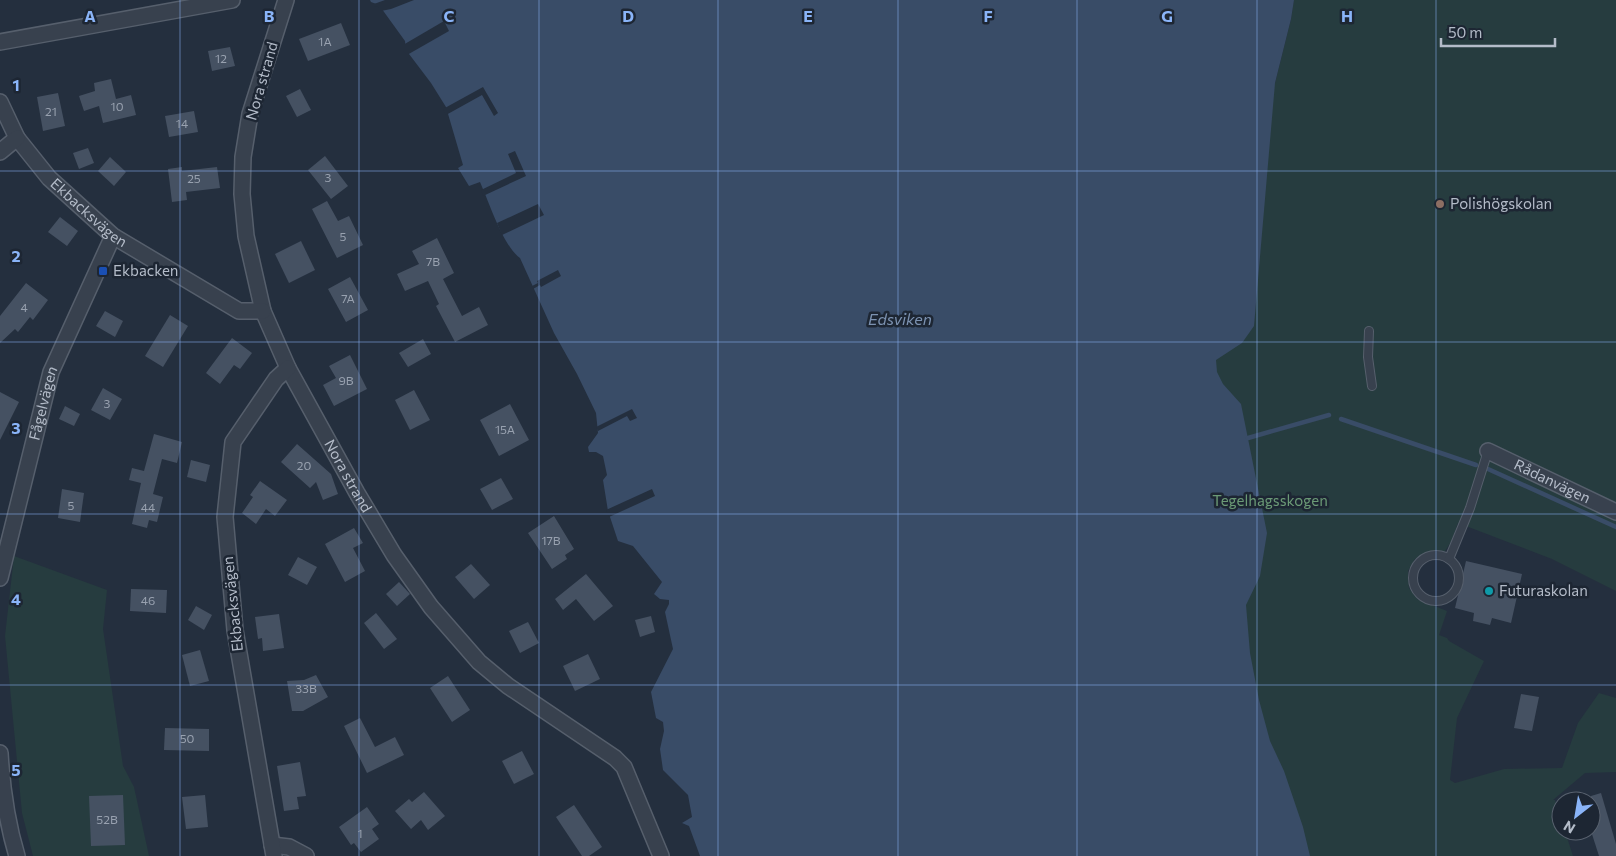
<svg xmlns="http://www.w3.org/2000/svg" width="1616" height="856" font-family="Commissioner,sans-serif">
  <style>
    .green { fill: #263c3f }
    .water { fill: #394c67 }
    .pier { fill: #242f3e }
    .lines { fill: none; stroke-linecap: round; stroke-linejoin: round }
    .stream { stroke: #394c67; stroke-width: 4.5 }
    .building { fill: #455162 }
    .service-casing { stroke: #565f6c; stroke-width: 10 }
    .minor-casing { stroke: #565f6c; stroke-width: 18 }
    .service { stroke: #38414e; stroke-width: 8 }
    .minor { stroke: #38414e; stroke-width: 15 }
    .grid { fill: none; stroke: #8ab4f8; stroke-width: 1; stroke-opacity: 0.55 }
    .education-dot { fill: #8d6e63; stroke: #1d2633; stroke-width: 2 }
    .transit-dot { fill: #1a4fb4; stroke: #1d2633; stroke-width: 2 }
    .culture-dot { fill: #0f9aa8; stroke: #1d2633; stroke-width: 2 }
    .labels { text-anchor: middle; stroke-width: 5; stroke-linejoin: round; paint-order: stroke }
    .number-label { font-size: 12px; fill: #98a1af }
    .street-label { font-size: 15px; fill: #b4bcc9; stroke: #1d2633 }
    .poi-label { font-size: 15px; fill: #b4bcc9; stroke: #1d2633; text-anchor: start }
    .park-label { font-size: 15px; fill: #6b9a76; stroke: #1d2633 }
    .water-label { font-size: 16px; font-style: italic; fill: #7c92b1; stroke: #1d2633 }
    .grid-label { font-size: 16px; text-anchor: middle; font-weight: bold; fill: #8ab4f8; stroke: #1d2633; stroke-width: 5; stroke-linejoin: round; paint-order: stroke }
  </style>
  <rect width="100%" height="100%" fill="#242f3e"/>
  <g class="green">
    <polygon points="1294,0 1616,0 1616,591 1552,559 1458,523 1451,542 1443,554 1430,551 1415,559 1408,571 1409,588 1417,599 1447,611 1439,635 1447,638 1449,641 1484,661 1457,718 1450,780 1455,783 1504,769 1562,768 1578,723 1599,693 1616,698 1616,772 1585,773 1553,800 1555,800 1561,819 1561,831 1565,831 1573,856 1168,856 1112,295 1275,83 1291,19"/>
    <polygon points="14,556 107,590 103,629 123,766 134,787 149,856 33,856 22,813 5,636"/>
  </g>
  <path class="water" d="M370 0H1294L1291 19 1275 83 1254 326 1242 343 1216 360 1217 372 1223 384 1241 404 1267 533 1260 576 1246 605 1250 653 1259 700 1270 741 1284 771 1303 827 1310 856H700L689 826 682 823 692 817 688 795 663 770 660 749 664 731 663 722 656 718 651 692 673 649 665 612 669 604V600L660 599 654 594 662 582 633 546 618 541 608 511 603 480 607 475 603 456 596 452H589L588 447 598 433 596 413 577 374 554 333 520 258C503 246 489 202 480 182L469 186 458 168 463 165 446 107 431 83 406 50 405 41 379 5 371 2Z"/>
  <g class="pier">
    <polygon points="385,0 414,0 391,9 381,11 378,7 374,6 374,4"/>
    <polygon points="444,21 449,31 407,55 403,51 403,45"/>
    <polygon points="483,87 498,113 494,116 482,95 446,115 443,109"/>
    <polygon points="515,151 526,176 483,196 481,190 516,173 508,154"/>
    <polygon points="538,204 544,215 502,235 497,223"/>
    <polygon points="558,270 561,276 541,287 540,285 533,289 532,286 538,283 537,281"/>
    <polygon points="632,409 637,418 630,421 627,416 598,431 596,427"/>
    <polygon points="652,489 655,496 609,517 606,510"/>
  </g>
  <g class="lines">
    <g class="stream">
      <polyline points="1341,419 1476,465"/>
      <polyline points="1248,438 1329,415"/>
      <polyline points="1488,469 1616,527"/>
    </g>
  </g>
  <g class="building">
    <polygon points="341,23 350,45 308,61 299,39"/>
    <polygon points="230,47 235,66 212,71 208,51"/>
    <polygon points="111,79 116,99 131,95 136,115 103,123 99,106 84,111 79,96 95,91 94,83"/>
    <polygon points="300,89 311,110 297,117 286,96"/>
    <polygon points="58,93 65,126 43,131 37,97"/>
    <polygon points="194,111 198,132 169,137 165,116"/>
    <polygon points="88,148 94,163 79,169 73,153"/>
    <polygon points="325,156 348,186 331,199 308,170"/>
    <polygon points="110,157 126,172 114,186 98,171"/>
    <polygon points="182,167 182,171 217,167 220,188 186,192 187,200 172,202 168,169"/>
    <polygon points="327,201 338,221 349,216 363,245 337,258 312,209"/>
    <polygon points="60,217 78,231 67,246 48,232"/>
    <polygon points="437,238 454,273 443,279 462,316 479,307 488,325 455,342 436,306 439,304 428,281 405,291 397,274 419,264 412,251"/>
    <polygon points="301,241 315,270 289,283 275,254"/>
    <polygon points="350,277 368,310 346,322 328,289"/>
    <polygon points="26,283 48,300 33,320 30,317 18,332 15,329 0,343 0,316"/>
    <polygon points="105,311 123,321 115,337 96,326"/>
    <polygon points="170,315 188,326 163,367 145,356"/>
    <polygon points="232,338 252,353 240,369 234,365 220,384 206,373"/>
    <polygon points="423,339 431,354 408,367 399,353"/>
    <polygon points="350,355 367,389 334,406 323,385 336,378 329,366"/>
    <polygon points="103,388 122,399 110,420 91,410"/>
    <polygon points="414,390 430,420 410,430 395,400"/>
    <polygon points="0,392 19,402 0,440"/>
    <polygon points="510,404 529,440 499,456 480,420"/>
    <polygon points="65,406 80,414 74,426 59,419"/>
    <polygon points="154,434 182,442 177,463 162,459 153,494 163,497 157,522 149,520 147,528 132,524 141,483 129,480 132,468 144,471"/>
    <polygon points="297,444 331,474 338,494 323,500 316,482 310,488 281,462"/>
    <polygon points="191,460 210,465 206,482 187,477"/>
    <polygon points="501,478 513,499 492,510 480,489"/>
    <polygon points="260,481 287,500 275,516 266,509 256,524 242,513 253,497 250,495"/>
    <polygon points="62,489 84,493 80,522 58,518"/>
    <polygon points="554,516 574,549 565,555 567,559 552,569 528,533"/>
    <polygon points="354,528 363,543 353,548 365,571 345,582 325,544"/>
    <polygon points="298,557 317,567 307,585 288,575"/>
    <polygon points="1466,561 1522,574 1511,623 1492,618 1490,625 1473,621 1474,613 1455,608"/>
    <polygon points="471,564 490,585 474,599 455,577"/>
    <polygon points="586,574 613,606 594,621 576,599 563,610 555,599"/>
    <polygon points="399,582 410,594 397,606 386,594"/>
    <polygon points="131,589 167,590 166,613 130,611"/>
    <polygon points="196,606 212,615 204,630 188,620"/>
    <polygon points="376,613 397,639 384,649 364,623"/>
    <polygon points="279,614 284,648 263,651 262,638 258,639 255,617"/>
    <polygon points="651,616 655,632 640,637 635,620"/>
    <polygon points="528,622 539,643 520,653 509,631"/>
    <polygon points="200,650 209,681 190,686 182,655"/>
    <polygon points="588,654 600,679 575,691 563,666"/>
    <polygon points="316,675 328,697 303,711 292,711 287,681 304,680"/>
    <polygon points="448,676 470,710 452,722 430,688"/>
    <polygon points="1521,694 1539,697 1532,731 1514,728"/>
    <polygon points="360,718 375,747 395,737 404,755 367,773 344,726"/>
    <polygon points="165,728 209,729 209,751 164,750"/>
    <polygon points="522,751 534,774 514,784 502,761"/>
    <polygon points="300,762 306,796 297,797 299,809 284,811 277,766"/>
    <polygon points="424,792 445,816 428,830 421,820 411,829 395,811 409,799 412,802"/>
    <polygon points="1601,793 1616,844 1616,856 1599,856 1591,831 1591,796"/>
    <polygon points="123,795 125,845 91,846 89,796"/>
    <polygon points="205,795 208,827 186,829 182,797"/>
    <polygon points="574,805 602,847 589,856 582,856 556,817"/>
    <polygon points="367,807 379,824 372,829 379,839 361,852 354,843 351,845 339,827"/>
  </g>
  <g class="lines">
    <defs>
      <g id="service">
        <polyline points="1369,331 1368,357 1372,386"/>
        <circle cx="1436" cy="578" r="23"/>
        <polyline points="1449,559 1470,508 1488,451"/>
      </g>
      <g id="minor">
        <path id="s1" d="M286 0 250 114 243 157 242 194 246 236 263 311 288 368 357 493 394 555 431 607 479 662 508 686 615 758 624 767 661 856"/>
        <polyline points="0,42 232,0"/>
        <path id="s2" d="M0 102 17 138 49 178 113 236 239 311H263"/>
        <polyline points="0,152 17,138"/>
        <path id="s3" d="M1488 451 1616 512"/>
        <path id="s4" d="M0 578 51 372 113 236"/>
        <path d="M0 753C2 787 7 823 17 856"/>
        <polyline points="272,845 289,847 306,856"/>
        <polyline points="274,856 235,630 225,517 233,442 276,379 288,368"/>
      </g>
    </defs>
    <use href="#service" class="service-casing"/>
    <use href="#minor" class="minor-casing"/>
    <use href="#service" class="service"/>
    <use href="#minor" class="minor"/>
  </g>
  <path class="grid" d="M180 0V856M359 0V856M539 0V856M718 0V856M898 0V856M1077 0V856M1257 0V856M1436 0V856M0 171H1616M0 342H1616M0 514H1616M0 685H1616"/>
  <circle class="education-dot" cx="1440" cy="204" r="5"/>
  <rect class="transit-dot" x="98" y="266" width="10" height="10" rx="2.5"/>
  <circle class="culture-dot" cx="1489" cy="591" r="5"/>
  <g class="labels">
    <g class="number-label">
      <text x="325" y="46">1A</text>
      <text x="221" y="63">12</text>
      <text x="117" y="111">10</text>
      <text x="51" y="116">21</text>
      <text x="182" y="128">14</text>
      <text x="328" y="182">3</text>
      <text x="194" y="183">25</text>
      <text x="343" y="241">5</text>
      <text x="433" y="266">7B</text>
      <text x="348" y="303">7A</text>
      <text x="24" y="312">4</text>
      <text x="346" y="385">9B</text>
      <text x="107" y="408">3</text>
      <text x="505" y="434">15A</text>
      <text x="304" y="470">20</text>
      <text x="71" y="510">5</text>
      <text x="148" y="512">44</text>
      <text x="551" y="545">17B</text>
      <text x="148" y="605">46</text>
      <text x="306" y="693">33B</text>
      <text x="187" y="743">50</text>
      <text x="107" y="824">52B</text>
      <text x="360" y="838">1</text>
    </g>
    <g class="street-label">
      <text transform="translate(262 81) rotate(-74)" y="5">Nora strand</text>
      <text dy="5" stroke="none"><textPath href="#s2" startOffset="144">Ekbacksvägen</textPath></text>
      <text dy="5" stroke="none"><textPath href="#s4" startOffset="180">Fågelvägen</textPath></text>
      <text dy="5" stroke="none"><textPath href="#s1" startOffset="505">Nora strand</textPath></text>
      <text dy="5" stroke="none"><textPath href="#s3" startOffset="71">Rådanvägen</textPath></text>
      <text transform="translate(233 604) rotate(-96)" y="5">Ekbacksvägen</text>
    </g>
    <g class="poi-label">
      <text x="1450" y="209">Polishögskolan</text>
      <text x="113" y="276">Ekbacken</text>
      <text x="1499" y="596">Futuraskolan</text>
    </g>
    <g class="park-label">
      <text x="1270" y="506">Tegelhagsskogen</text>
    </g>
    <g class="water-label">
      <text x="900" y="325">Edsviken</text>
    </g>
  </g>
  <g class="grid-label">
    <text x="90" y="22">A</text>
    <text x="269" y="22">B</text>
    <text x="449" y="22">C</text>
    <text x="628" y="22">D</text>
    <text x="808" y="22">E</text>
    <text x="988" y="22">F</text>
    <text x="1167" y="22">G</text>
    <text x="1347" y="22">H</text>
    <text x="16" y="91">1</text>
    <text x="16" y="262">2</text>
    <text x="16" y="434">3</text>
    <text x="16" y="605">4</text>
    <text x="16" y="776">5</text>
  </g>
  <g transform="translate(1576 816) rotate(211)"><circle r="24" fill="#1d2633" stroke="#59626f"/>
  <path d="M0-4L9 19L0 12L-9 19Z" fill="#8ab4f8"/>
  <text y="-8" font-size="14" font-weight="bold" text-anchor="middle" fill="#b4bcc9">N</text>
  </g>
  <path d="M1441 38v8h114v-8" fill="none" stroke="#b4bcc9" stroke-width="2.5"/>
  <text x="1448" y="38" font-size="15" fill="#b4bcc9" stroke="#1d2633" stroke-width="4" paint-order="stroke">50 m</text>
</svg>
